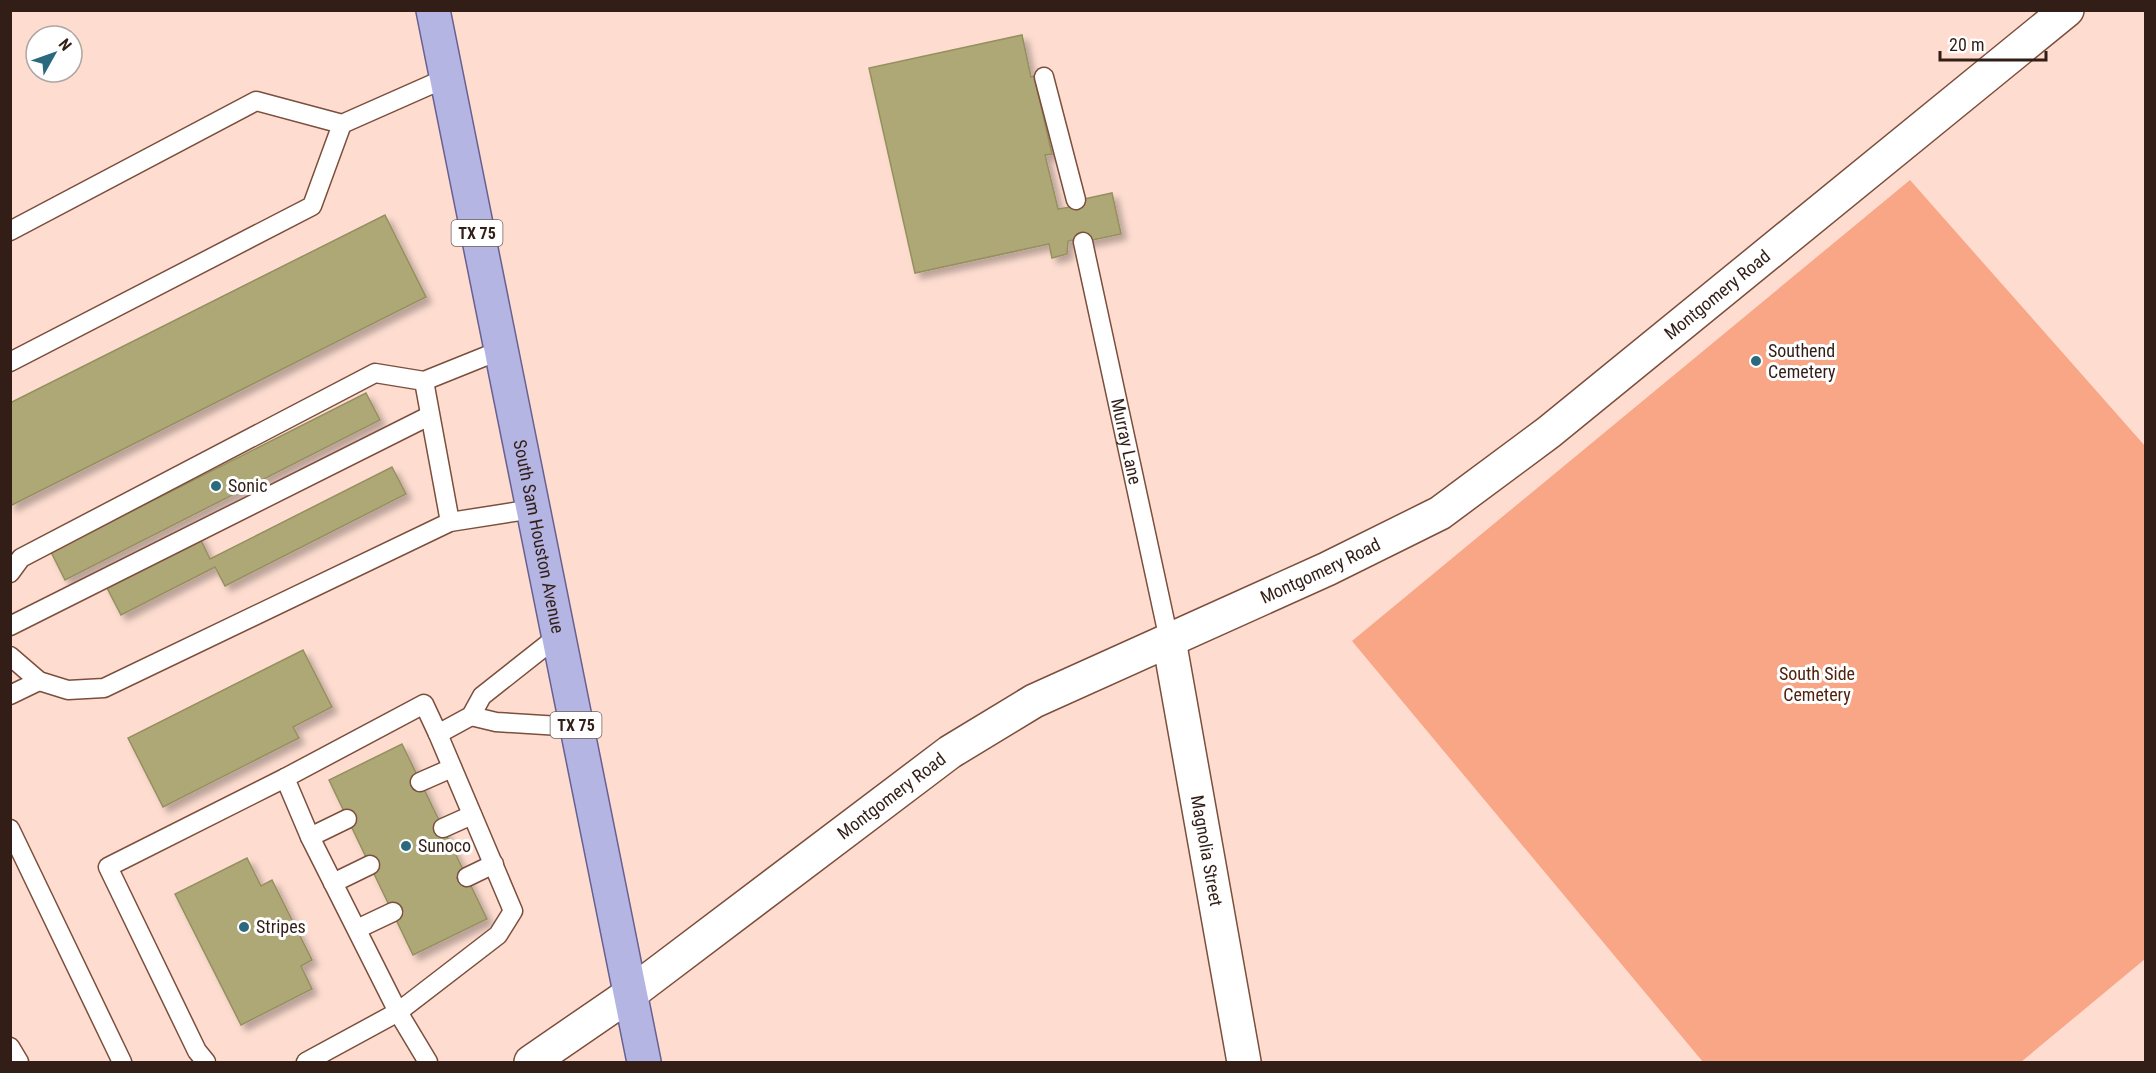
<svg xmlns="http://www.w3.org/2000/svg" width="2156" height="1073" font-family="'Roboto Condensed',sans-serif">
  <style>
    .green { fill: #f8a685 }
    .building { fill: #aea876; stroke: #95905f; stroke-width: 1.5; filter: url(#shadow) }
    .lines { fill: none; stroke-linecap: round; stroke-linejoin: round }
    .service-casing { stroke: #7c4e3c; stroke-width: 21 }
    .minor-casing { stroke: #7c4e3c; stroke-width: 36 }
    .secondary-casing { stroke: #7c4e3c; stroke-width: 36 }
    .primary-casing { stroke: #676090; stroke-width: 36 }
    .service { stroke: #fff; stroke-width: 18 }
    .minor { stroke: #fff; stroke-width: 33 }
    .secondary { stroke: #fff; stroke-width: 33 }
    .primary { stroke: #b5b5e3; stroke-width: 33 }
    .poi-dot { fill: #2a697e; stroke: #fff; stroke-width: 2 }
    .labels { text-anchor: middle; stroke-width: 6; stroke-linejoin: round; paint-order: stroke }
    .shield { fill: #fff; stroke: #70625c; stroke-width: 1.5 }
    .shield-label { font-size: 16px; font-weight: bold; fill: #321e16 }
    .street-label { font-size: 18px; fill: #321e16; stroke: #fff }
    .poi-label { font-size: 18px; fill: #321e16; stroke: #fff; text-anchor: start }
    .park-label { font-size: 18px; fill: #51220d; stroke: #fff }
  </style>
  <defs>
    <filter id="shadow"><feDropShadow dx="5.5" dy="5.5" stdDeviation="3" flood-color="#0004"/></filter>
  </defs>
  <rect width="100%" height="100%" fill="#feddd0"/>
  <polygon class="green" points="1910,180 2145,446 2145,959 2021,1062 1703,1062 1352,641"/>
  <g class="building">
    <polygon points="1022,35 1031,77 1034,76 1052,154 1045,155 1058,209 1071,207 1070,202 1112,193 1121,234 1078,243 1078,239 1068,241 1067,254 1052,258 1049,244 915,273 869,68"/>
    <polygon points="385,215 426,297 10,506 10,403"/>
    <polygon points="366,393 380,420 65,580 51,552"/>
    <polygon points="392,467 406,494 225,586 215,567 121,615 104,582 198,534 210,559"/>
    <polygon points="303,650 332,707 293,727 299,738 163,807 128,738"/>
    <polygon points="402,744 487,919 413,955 329,780"/>
    <polygon points="247,858 261,886 272,880 312,960 301,966 312,989 241,1025 175,894"/>
  </g>
  <g class="lines">
    <defs>
      <g id="service">
        <polyline points="1044,77 1076,200"/>
        <polyline points="10,231 256,101 342,124 446,78"/>
        <path id="s1" d="M1083 242 1169 640"/>
        <polyline points="10,362 312,206 342,124"/>
        <polyline points="424,381 450,522"/>
        <polyline points="10,573 21,558 375,373 424,381 501,350"/>
        <polyline points="10,626 429,416"/>
        <polyline points="10,656 39,681 68,690 104,688 450,522 533,509"/>
        <polyline points="10,695 39,681"/>
        <polyline points="471,716 496,722 576,727"/>
        <polyline points="420,782 452,768"/>
        <polyline points="443,828 472,815"/>
        <polyline points="10,829 122,1062"/>
        <polyline points="310,837 347,819"/>
        <polyline points="467,877 494,864"/>
        <polyline points="333,883 370,865"/>
        <polyline points="357,929 393,912"/>
        <polyline points="10,1047 19,1062"/>
        <polyline points="206,1062 197,1051 108,867 285,778"/>
        <polyline points="306,1062 398,1012 310,837 285,778 424,704 438,734"/>
        <polyline points="428,1062 398,1012 498,935 513,911 438,734 471,716 482,696 558,636"/>
      </g>
      <g id="minor">
        <path id="s2" d="M1169 640 1244 1062"/>
        <path id="s3" d="M630 994 950 752 1034 701 1327 569 1440 513 1549 432 2067 10"/>
      </g>
      <polyline id="secondary" points="531,1062 630,994"/>
      <g id="primary">
        <path id="s4" d="M433 10 644 1062"/>
      </g>
    </defs>
    <use href="#service" class="service-casing"/>
    <use href="#minor" class="minor-casing"/>
    <use href="#secondary" class="secondary-casing"/>
    <use href="#primary" class="primary-casing"/>
    <use href="#service" class="service"/>
    <use href="#minor" class="minor"/>
    <use href="#secondary" class="secondary"/>
    <use href="#primary" class="primary"/>
  </g>
  <g class="poi-dot">
    <circle cx="1756" cy="361" r="6"/>
    <circle cx="216" cy="486" r="6"/>
    <circle cx="406" cy="846" r="6"/>
    <circle cx="244" cy="927" r="6"/>
  </g>
  <g class="labels">
    <g class="shield">
      <rect x="451.5" y="220" width="51" height="26" rx="4.5"/>
      <rect x="550.5" y="712" width="51" height="26" rx="4.5"/>
    </g>
    <g class="shield-label">
      <text x="477" y="239">TX 75</text>
      <text x="576" y="731">TX 75</text>
    </g>
    <g class="street-label">
      <text dy="6" stroke="none"><textPath href="#s3" startOffset="1300">Montgomery Road</textPath></text>
      <text dy="6" stroke="none"><textPath href="#s1" startOffset="204">Murray Lane</textPath></text>
      <text dy="6" stroke="none"><textPath href="#s4" startOffset="537">South Sam Houston Avenue</textPath></text>
      <text dy="6" stroke="none"><textPath href="#s3" startOffset="814">Montgomery Road</textPath></text>
      <text dy="6" stroke="none"><textPath href="#s3" startOffset="328">Montgomery Road</textPath></text>
      <text dy="6" stroke="none"><textPath href="#s2" startOffset="214">Magnolia Street</textPath></text>
    </g>
    <g class="poi-label">
      <text x="1768" y="357">Southend<tspan x="1768" dy="21">Cemetery</tspan></text>
      <text x="228" y="492">Sonic</text>
      <text x="418" y="852">Sunoco</text>
      <text x="256" y="933">Stripes</text>
    </g>
    <g class="park-label">
      <text x="1817" y="680">South Side<tspan x="1817" dy="21">Cemetery</tspan></text>
    </g>
  </g>
  <rect width="2156" height="1073" fill="none" stroke="#321e16" stroke-width="24"/>
  <g transform="translate(54 54) rotate(50)"><circle r="28" fill="#ffffff" stroke="#ada5a2" stroke-width="1.5"/>
  <path d="M0-4.5L10 22L0 15L-10 22Z" fill="#2a697e"/>
  <text y="-9" font-size="16" font-weight="bold" text-anchor="middle" fill="#321e16">N</text>
  </g>
  <path d="M1940 51v9h106v-9" fill="none" stroke="#321e16" stroke-width="3"/>
  <text x="1949" y="51" font-size="18" fill="#321e16" stroke="#ffffff" stroke-width="4.5" paint-order="stroke">20 m</text>
</svg>
